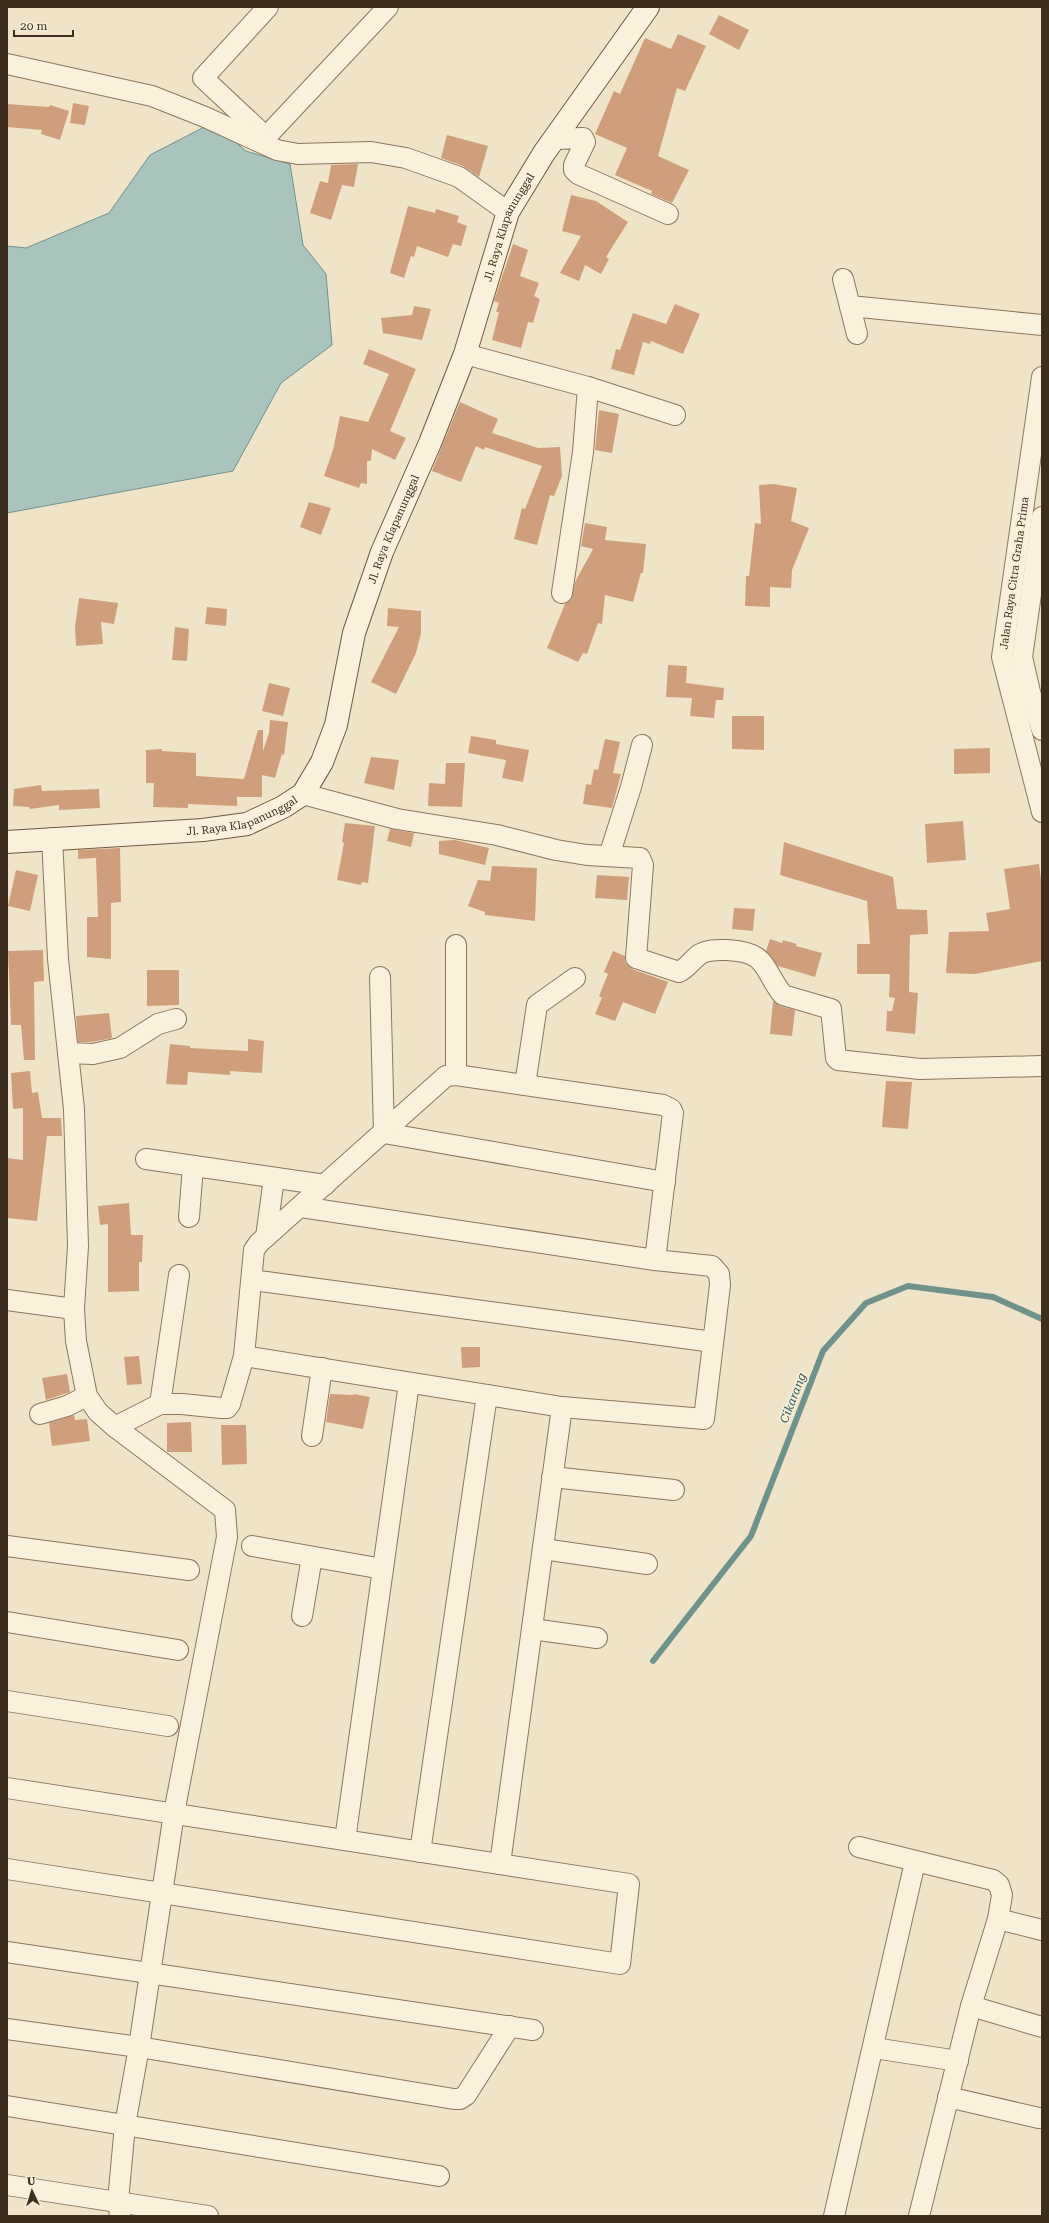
<svg xmlns="http://www.w3.org/2000/svg" width="1049" height="2223" font-family="'Roboto Serif',serif">
  <style>
    .water { fill: #a9c4bc; stroke: #6f938a }
    .lines { fill: none; stroke-linecap: round; stroke-linejoin: round }
    .stream { stroke: #6f938a; stroke-width: 6 }
    .building { fill: #cf9f7d }
    .street-casing { stroke: #8d765c; stroke-width: 22 }
    .secondary-casing { stroke: #6f573f; stroke-width: 24 }
    .street { stroke: #faf1dc; stroke-width: 20 }
    .secondary { stroke: #faf1dc; stroke-width: 22 }
    .labels { text-anchor: middle; stroke-width: 3.5; stroke-linejoin: round; paint-order: stroke }
    .street-label { font-size: 11px; fill: #3d2e20; stroke: #f7eed8 }
    .water-label { font-size: 12px; font-style: italic; fill: #2f5d5a; stroke: #f7eed8 }
  </style>
  <rect width="100%" height="100%" fill="#f0e4c8"/>
  <polygon class="water" points="212,123 246,151 290,164 303,245 326,274 332,345 281,383 233,471 7,513 7,246 26,248 109,213 150,155"/>
  <g class="lines">
    <polyline class="stream" points="653,1661 751,1536 823,1351 866,1303 908,1286 993,1297 1042,1319"/>
  </g>
  <g class="building">
    <polygon points="719,15 749,30 739,50 709,34"/>
    <polygon points="678,34 706,46 685,91 677,88 658,156 689,170 672,203 651,194 652,191 615,175 627,148 595,134 614,91 620,94 645,38 671,49"/>
    <polygon points="73,103 89,106 85,125 70,123"/>
    <polygon points="7,104 49,107 50,105 69,111 60,140 41,134 42,130 7,127"/>
    <polygon points="447,135 488,146 479,177 463,166 441,158"/>
    <polygon points="358,164 354,187 342,185 331,220 310,213 320,181 328,183 331,165"/>
    <polygon points="571,195 596,201 628,222 606,257 609,259 601,274 585,265 579,281 560,273 581,236 562,231"/>
    <polygon points="408,206 435,213 436,209 459,216 457,222 467,226 461,246 453,244 448,257 417,246 414,257 411,256 404,278 390,273"/>
    <polygon points="513,244 528,250 520,276 539,283 534,296 540,299 533,323 528,322 521,348 492,340 499,312 496,312 499,303 494,301"/>
    <polygon points="675,304 700,314 683,354 651,341 650,344 643,342 634,375 611,369 616,349 620,350 633,313 666,324"/>
    <polygon points="414,306 431,309 422,340 383,333 381,318 412,315"/>
    <polygon points="369,349 416,369 390,431 406,438 395,460 372,449 371,461 367,461 367,484 361,483 359,488 324,476 333,450 340,416 368,422 389,374 363,364"/>
    <polygon points="460,402 498,419 492,433 538,448 560,447 562,476 554,496 550,495 537,545 514,539 522,508 525,509 542,466 485,447 484,450 476,446 461,482 432,471"/>
    <polygon points="599,410 619,414 612,453 595,450"/>
    <polygon points="774,484 797,488 791,521 809,528 792,570 791,588 770,587 770,607 745,606 746,576 749,576 755,523 761,524 759,485"/>
    <polygon points="309,502 331,508 321,535 300,527"/>
    <polygon points="585,523 607,527 605,540 646,544 643,573 641,573 633,602 605,595 602,624 598,623 587,654 583,653 578,662 547,648 565,604 571,600 575,582 593,549 581,546"/>
    <polygon points="79,598 118,603 114,624 101,622 103,644 76,646 75,627"/>
    <polygon points="207,607 227,609 226,626 205,624"/>
    <polygon points="388,608 421,611 421,633 416,653 396,694 371,682 399,627 387,626"/>
    <polygon points="175,627 189,629 187,661 172,660"/>
    <polygon points="668,665 687,666 686,683 724,688 723,700 716,700 714,718 690,716 692,698 666,697"/>
    <polygon points="269,683 290,688 283,716 262,711"/>
    <polygon points="732,716 764,716 764,750 732,749"/>
    <polygon points="270,720 288,722 284,755 282,754 275,778 262,775 262,797 237,797 237,806 188,804 188,808 153,807 154,783 146,783 146,750 162,749 162,751 196,753 196,776 244,779 258,730 263,730 263,751 269,733"/>
    <polygon points="471,736 496,740 496,744 529,750 523,782 502,778 506,760 468,753"/>
    <polygon points="605,739 620,742 613,773 621,774 612,808 583,804 586,784 591,785 594,769 598,770"/>
    <polygon points="990,748 990,773 954,774 954,749"/>
    <polygon points="371,757 399,760 394,790 364,783"/>
    <polygon points="446,763 465,763 462,807 428,806 429,783 445,784"/>
    <polygon points="41,785 42,791 99,789 100,808 59,810 59,805 30,809 29,807 13,806 14,789"/>
    <polygon points="963,821 966,860 927,863 925,824"/>
    <polygon points="345,823 375,826 368,883 362,882 361,885 337,880 344,843 342,842"/>
    <polygon points="390,829 414,833 411,847 387,841"/>
    <polygon points="455,840 489,848 485,865 439,854 439,841"/>
    <polygon points="784,842 893,877 897,909 927,910 928,934 910,935 909,992 918,993 915,1034 886,1031 887,1011 892,1011 895,998 889,997 890,974 857,974 857,944 870,944 867,901 780,875"/>
    <polygon points="120,848 121,902 111,903 111,959 87,957 87,917 98,917 96,858 78,859 78,850"/>
    <polygon points="1039,864 1042,887 1042,961 975,974 946,973 949,932 989,931 986,913 1010,909 1004,869"/>
    <polygon points="492,866 537,868 535,921 485,915 485,912 468,906 478,880 490,881"/>
    <polygon points="16,870 38,875 30,911 8,906"/>
    <polygon points="597,875 629,877 627,900 595,898"/>
    <polygon points="734,908 755,909 753,931 732,929"/>
    <polygon points="770,939 782,943 783,940 797,944 796,946 822,953 815,977 778,966 766,951"/>
    <polygon points="43,950 44,981 34,982 35,1060 24,1060 21,1025 11,1025 8,951"/>
    <polygon points="613,951 625,956 625,962 632,969 668,982 655,1014 623,1002 615,1021 595,1014 602,998 599,996 608,974 604,972"/>
    <polygon points="147,970 179,970 179,1005 147,1006"/>
    <polygon points="773,1001 780,1006 795,1010 792,1036 770,1034"/>
    <polygon points="109,1013 112,1038 92,1042 78,1042 76,1016"/>
    <polygon points="248,1039 264,1041 262,1073 230,1071 230,1075 188,1072 187,1085 166,1084 170,1044 190,1046 190,1048 248,1051"/>
    <polygon points="30,1071 32,1093 38,1092 42,1118 61,1118 62,1136 47,1136 37,1221 7,1218 7,1158 23,1160 23,1108 13,1109 11,1073"/>
    <polygon points="886,1081 912,1082 908,1129 882,1127"/>
    <polygon points="129,1203 131,1235 143,1235 142,1262 139,1262 139,1291 108,1292 108,1224 100,1225 98,1206"/>
    <polygon points="461,1347 480,1347 480,1367 462,1368"/>
    <polygon points="139,1356 142,1384 127,1385 124,1357"/>
    <polygon points="67,1374 70,1392 46,1400 42,1378"/>
    <polygon points="330,1394 353,1395 354,1394 370,1397 363,1429 326,1422"/>
    <polygon points="74,1415 75,1420 87,1419 90,1441 52,1446 49,1423"/>
    <polygon points="191,1422 192,1452 167,1452 167,1423"/>
    <polygon points="221,1425 246,1425 247,1464 222,1465"/>
  </g>
  <g class="lines">
    <defs>
      <g id="street">
        <polyline points="268,7 203,78 266,137 388,7"/>
        <polyline points="7,64 152,96 205,117 277,150 298,154 371,152 406,158 459,177 508,212"/>
        <polyline points="555,139 583,138 585,142 574,165 574,170 578,174 668,214"/>
        <polyline points="843,279 857,334"/>
        <polyline points="850,306 1042,325"/>
        <polyline points="465,354 588,387 675,415"/>
        <polyline points="1042,377 1002,657 1042,812"/>
        <polyline points="1042,517 1022,657 1030,692 1042,730"/>
        <polyline points="562,593 583,452 588,387"/>
        <path d="M303 794 397 819 497 835 556 850 587 855 640 858 643 865 636 958 679 972C687 968 693 959 700 954 709 949 718 950 727 950 769 952 762 969 783 995L831 1009 836 1058 838 1060 920 1069 1042 1066"/>
        <polyline points="52,838 58,959 74,1109 78,1246 74,1309 76,1341 87,1396 98,1412 115,1427 225,1510 227,1537 174,1813 139,2047 125,2125 118,2201 120,2216"/>
        <polyline points="609,856 631,787 642,745"/>
        <polyline points="380,977 384,1133 665,1182"/>
        <polyline points="68,1053 93,1054 120,1048 158,1024 176,1019"/>
        <polyline points="456,1075 456,945"/>
        <polyline points="525,1085 537,1005 575,978"/>
        <polyline points="146,1159 325,1185"/>
        <polyline points="301,1207 655,1260"/>
        <polyline points="189,1217 193,1166"/>
        <polyline points="266,1237 274,1178"/>
        <polyline points="252,1280 713,1342"/>
        <polyline points="7,1300 74,1309"/>
        <polyline points="160,1404 179,1275"/>
        <polyline points="40,1414 67,1406 87,1396"/>
        <polyline points="115,1427 160,1404 182,1404 221,1408 227,1408 230,1404 244,1356 254,1250 259,1243 446,1076 456,1075 663,1105 671,1109 673,1113 655,1260 712,1266 719,1274 720,1285 704,1419 562,1407 244,1356"/>
        <polyline points="312,1436 322,1368"/>
        <polyline points="552,1477 674,1490"/>
        <polyline points="7,1546 189,1570"/>
        <polyline points="252,1546 383,1569"/>
        <polyline points="543,1549 647,1564"/>
        <polyline points="302,1616 312,1557"/>
        <polyline points="7,1622 178,1650"/>
        <polyline points="532,1629 597,1638"/>
        <polyline points="7,1701 168,1726"/>
        <polyline points="7,1788 629,1884 620,1964 7,1869"/>
        <polyline points="345,1840 409,1383"/>
        <polyline points="859,1847 993,1880 999,1885 1002,1895 998,1919 971,2006 919,2216"/>
        <polyline points="420,1852 487,1395"/>
        <polyline points="500,1864 562,1407"/>
        <polyline points="998,1919 1042,1930"/>
        <polyline points="7,1952 533,2030"/>
        <polyline points="971,2006 1042,2027"/>
        <polyline points="7,2029 139,2047 454,2099 460,2099 466,2095 510,2026"/>
        <polyline points="874,2048 958,2061"/>
        <polyline points="948,2097 1039,2118"/>
        <polyline points="7,2106 439,2176"/>
        <polyline points="7,2185 208,2216"/>
        <polyline points="834,2216 915,1862"/>
      </g>
      <g id="secondary">
        <path id="s1" d="M7 842 203 830 247 824 283 807 303 794 322 762 336 725 354 633 382 552 430 443 465 354 508 212 544 153 648 7"/>
      </g>
    </defs>
    <use href="#street" class="street-casing"/>
    <use href="#secondary" class="secondary-casing"/>
    <use href="#street" class="street"/>
    <use href="#secondary" class="secondary"/>
  </g>
  <g class="labels">
    <g class="street-label">
      <text dy="4" stroke="none"><textPath href="#s1" startOffset="910">Jl. Raya Klapanunggal</textPath></text>
      <text dy="4" stroke="none"><textPath href="#s1" startOffset="586">Jl. Raya Klapanunggal</textPath></text>
      <text transform="translate(1014 573) rotate(-82)" y="4">Jalan Raya Citra Graha Prima</text>
      <text dy="4" stroke="none"><textPath href="#s1" startOffset="238">Jl. Raya Klapanunggal</textPath></text>
    </g>
    <g class="water-label">
      <text transform="translate(793 1398) rotate(-69)" y="4">Cikarang</text>
    </g>
  </g>
  <rect width="1049" height="2223" fill="none" stroke="#3d2e20" stroke-width="16"/>
  <g transform="translate(32 2191) rotate(356)" stroke="#f7eed8" stroke-width="3" paint-order="stroke">
  <path d="M0-3L7 15L0 10L-7 15Z" fill="#3d2e20"/>
  <text y="-6" font-size="11" font-weight="bold" text-anchor="middle" fill="#3d2e20">U</text>
  </g>
  <path d="M14 30v6h59v-6" fill="none" stroke="#3d2e20" stroke-width="2"/>
  <text x="20" y="30" font-size="12" fill="#3d2e20" stroke="#f7eed8" stroke-width="3" paint-order="stroke">20 m</text>
</svg>
